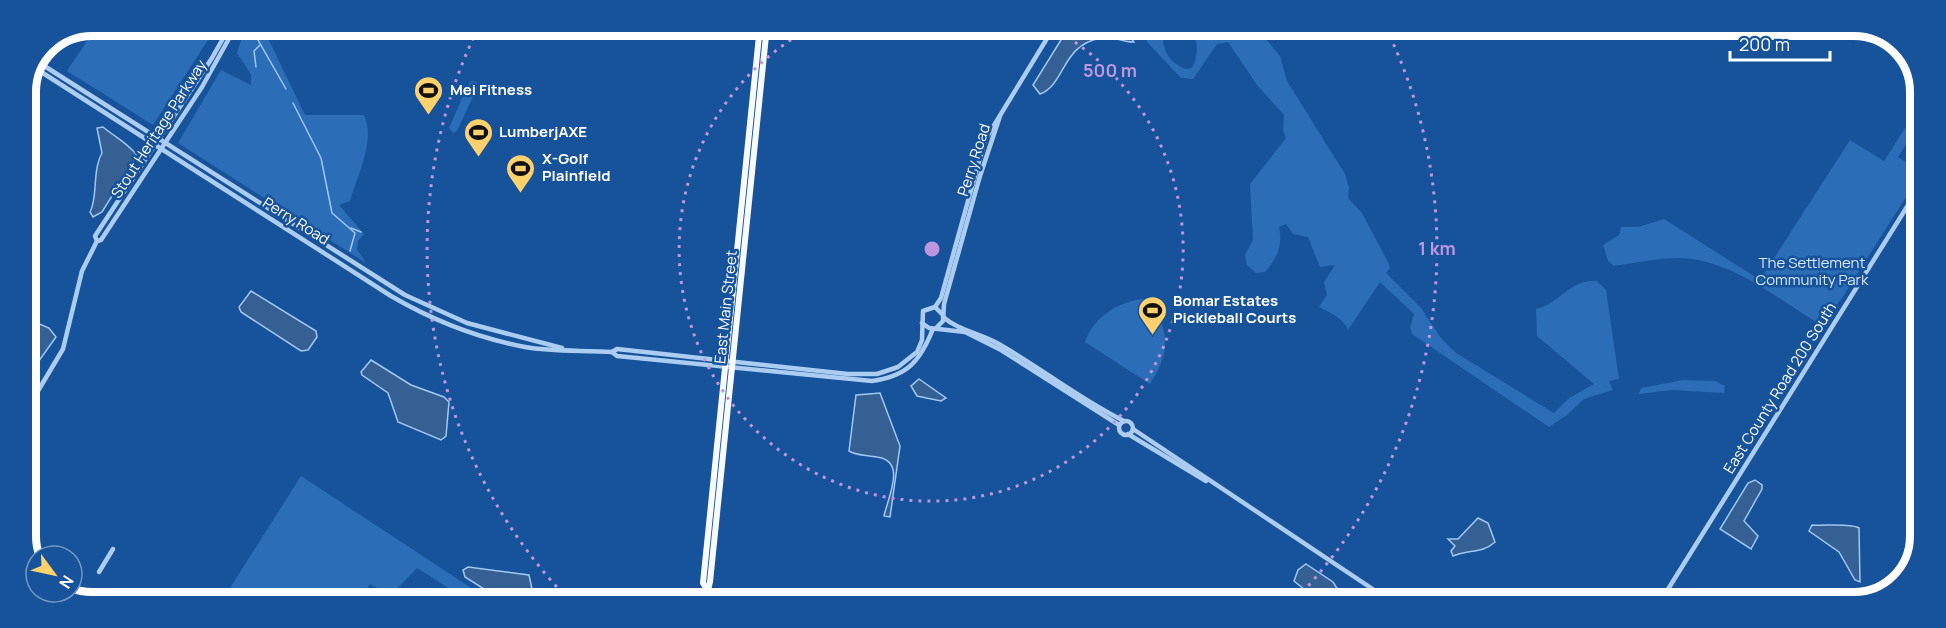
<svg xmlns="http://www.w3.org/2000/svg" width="1946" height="628" font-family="Manrope,sans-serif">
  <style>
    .green { fill: #2b6db7 }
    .water { fill: #346093; stroke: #9fc8f4; stroke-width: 1.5 }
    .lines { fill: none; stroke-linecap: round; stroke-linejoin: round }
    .stream { stroke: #9fc8f4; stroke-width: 1.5 }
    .minor { stroke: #accdf2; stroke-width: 4.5 }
    .major { stroke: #f7faff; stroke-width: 6 }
    .ring { fill: none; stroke: #bd96df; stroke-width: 3; stroke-dasharray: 3 6 }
    .labels { text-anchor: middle; stroke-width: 5; stroke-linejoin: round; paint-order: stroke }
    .poi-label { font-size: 15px; font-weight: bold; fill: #fff; stroke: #17539a; text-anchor: start }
    .street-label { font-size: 15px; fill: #fff; stroke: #17539a }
    .park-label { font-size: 15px; fill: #d4e7fc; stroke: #17539a }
    .rim { fill: none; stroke: #fff; stroke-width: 8 }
    .centre { fill: #bd96df; stroke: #17539a; stroke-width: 3 }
    .ring-label { font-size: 18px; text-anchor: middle; font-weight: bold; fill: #bd96df; stroke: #17539a; stroke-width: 5; stroke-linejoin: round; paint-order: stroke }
  </style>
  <rect width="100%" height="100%" fill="#17539a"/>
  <g class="green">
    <polygon points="97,26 217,26 153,125 67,71"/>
    <path d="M1188 27H1250L1264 37 1280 56 1287 81 1345 174 1349 187 1348 198 1362 213 1388 262 1390 268 1386 273 1421 308 1441 338 1456 353 1554 413 1569 398 1594 384 1537 336 1536 309C1561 303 1569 279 1597 281L1606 290 1619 379 1609 381 1613 390 1584 399 1567 415 1549 427 1412 334 1410 327 1414 314 1380 282 1348 330C1343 318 1331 313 1319 307L1327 295 1324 282 1335 265 1320 267 1308 237 1293 234 1286 224 1279 227C1283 246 1277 258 1265 272L1256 273 1247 265 1245 255 1253 240 1250 184 1286 138 1283 130 1284 115 1257 85 1228 42 1217 44 1193 79 1181 78 1147 42 1148 37H1163C1163 52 1171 63 1185 69L1192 68C1199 56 1199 37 1188 27Z"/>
    <path d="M264 30 305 115H364C376 139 357 177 350 201L339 205 364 234 358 241 357 249 366 263 178 143 221 70 251 85V74L237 53 243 34Z"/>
    <polygon points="473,81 477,82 477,88 457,131 453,133 449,128 469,83"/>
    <path d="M1909 122 1920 129V137L1913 133 1898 157 1920 171V175L1842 298 1821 325C1778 299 1731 259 1679 258 1657 258 1635 263 1614 266L1608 261 1603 245 1619 235 1621 227H1638L1664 219 1760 280 1850 140 1884 161Z"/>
    <path d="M1146 299 1156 307C1169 340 1169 353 1150 384L1085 342C1093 317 1120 300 1146 299Z"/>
    <polygon points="1683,380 1715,381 1725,386 1724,393 1672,390 1639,394 1641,388"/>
    <polygon points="301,476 491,601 469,601 417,568 391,595 370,584 358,601 231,600 225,596"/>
  </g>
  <g class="water">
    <path d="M1069 27H1123L1134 42C1123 43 1114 35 1101 38 1061 45 1066 84 1040 94L1033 85Z"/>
    <path d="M103 127C115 137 126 142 136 154V158L102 212 93 217 90 212C98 198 92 171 102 153L97 128Z"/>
    <polygon points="251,291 316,331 317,337 308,350 301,351 241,312 239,307"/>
    <path d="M37 323 49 328 56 337 26 379C26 363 19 329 37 323Z"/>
    <polygon points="371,360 411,385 444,397 449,402 446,436 441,440 398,422 388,393 362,375 361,372"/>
    <polygon points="919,379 946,398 941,401 917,396 911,386"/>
    <path d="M880 393 900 446 890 517 884 516C888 497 907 461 877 457 868 455 857 456 849 451L856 395Z"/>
    <polygon points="1755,480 1762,485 1762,489 1744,521 1758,536 1751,549 1720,529 1748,483"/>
    <path d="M1478 518 1488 523 1495 542C1482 554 1468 549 1453 556L1451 551 1455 546 1448 539H1458Z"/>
    <path d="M1812 525C1825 526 1850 523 1859 528L1860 582 1855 580 1839 552 1809 531Z"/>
    <polygon points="1306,564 1333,582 1338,590 1365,602 1320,602 1294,581 1298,570"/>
    <polygon points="468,567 529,575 532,589 530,601 503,601 465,577 463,570"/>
  </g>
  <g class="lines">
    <g class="stream">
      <polyline points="250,26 286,89"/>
      <polyline points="256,67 254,51 260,45"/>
      <polyline points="293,103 321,158 332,213 355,233 350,251"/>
      <polyline points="351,228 361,232"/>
    </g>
    <g class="minor">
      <polyline points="38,62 405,295 467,323 562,348"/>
      <path d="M35 68 391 296C432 320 478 338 525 347 553 352 583 350 612 352L617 356 872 381C908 376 920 361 933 329"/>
      <polyline points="97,241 101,240 202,87 236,26"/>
      <polyline points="935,307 941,298 985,140 1054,27"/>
      <path d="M943 317C958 330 979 333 997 343 1040 367 1079 399 1124 421"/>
      <polyline points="922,323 929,328 965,332 1001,350 1119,425"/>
      <polyline points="937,327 943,321 944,304 980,176 1000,116"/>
      <polyline points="612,352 617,349 848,374 877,374 898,367 917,352 922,340 923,311 935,307 943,315"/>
      <polyline points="26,411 63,349 82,271 97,241 95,236 212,58 230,26"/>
      <circle cx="1126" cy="428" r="7"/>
      <polyline points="1133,429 1392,602"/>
      <polyline points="1128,434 1206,481"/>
      <polyline points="99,572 113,549"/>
      <polyline points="1660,602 1920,186"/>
    </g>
    <g class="major">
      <polyline points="706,588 703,583 760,26"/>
      <polyline points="705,601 710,582 767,26"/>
    </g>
  </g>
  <g class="ring">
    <path d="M1052 28A252 252 0 1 1 814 26"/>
    <path d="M569 600A505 505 0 0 1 478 28M1386 28A505 505 0 0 1 1295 600"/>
  </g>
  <defs>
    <symbol id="stadium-pin" viewBox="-11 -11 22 30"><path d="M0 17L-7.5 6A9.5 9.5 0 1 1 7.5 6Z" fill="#ffd16d" stroke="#17539a"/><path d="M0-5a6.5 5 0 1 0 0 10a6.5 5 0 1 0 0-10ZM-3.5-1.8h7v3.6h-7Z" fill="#111"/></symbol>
  </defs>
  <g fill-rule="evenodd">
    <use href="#stadium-pin" x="412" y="74" width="33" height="45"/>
    <use href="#stadium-pin" x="462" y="116" width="33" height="45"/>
    <use href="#stadium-pin" x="504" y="152" width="33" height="45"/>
    <use href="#stadium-pin" x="1136" y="294" width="33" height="45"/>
  </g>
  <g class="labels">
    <g class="poi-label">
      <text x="450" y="95">Mei Fitness</text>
      <text x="499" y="137">LumberjAXE</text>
      <text x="542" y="164">X-Golf<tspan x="542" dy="17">Plainfield</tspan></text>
      <text x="1173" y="306">Bomar Estates<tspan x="1173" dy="17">Pickleball Courts</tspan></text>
    </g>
    <g class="street-label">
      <text transform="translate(159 129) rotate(-57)" y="5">Stout Heritage Parkway</text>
      <text transform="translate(974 160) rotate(-72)" y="5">Perry Road</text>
      <text transform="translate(296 221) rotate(32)" y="5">Perry Road</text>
      <text transform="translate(726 307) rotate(-84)" y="5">East Main Street</text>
      <text transform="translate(1780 388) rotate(-58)" y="5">East County Road 200 South</text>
    </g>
    <g class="park-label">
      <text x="1812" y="268">The Settlement<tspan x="1812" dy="17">Community Park</tspan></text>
    </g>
  </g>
  <path d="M0 0H1946V628H0ZM92 36H1854A56 56 0 0 1 1910 92V536A56 56 0 0 1 1854 592H92A56 56 0 0 1 36 536V92A56 56 0 0 1 92 36Z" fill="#17539a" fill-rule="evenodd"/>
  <path class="rim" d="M92 36H1854A56 56 0 0 1 1910 92V536A56 56 0 0 1 1854 592H92A56 56 0 0 1 36 536V92A56 56 0 0 1 92 36Z"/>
  <circle cx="932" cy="249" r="9" class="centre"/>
  <g class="ring-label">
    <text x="1110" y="77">500 m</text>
    <text x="1437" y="255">1 km</text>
  </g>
  <g transform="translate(54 574) rotate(123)"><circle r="28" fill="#17539a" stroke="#7498c2" stroke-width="1.5"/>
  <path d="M0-4.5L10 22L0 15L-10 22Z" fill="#ffd16d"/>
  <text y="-9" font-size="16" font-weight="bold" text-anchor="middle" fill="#ffffff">N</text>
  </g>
  <path d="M1730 51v9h100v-9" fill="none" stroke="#ffffff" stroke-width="3"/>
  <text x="1739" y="51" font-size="18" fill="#ffffff" stroke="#17539a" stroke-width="4.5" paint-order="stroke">200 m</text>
</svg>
